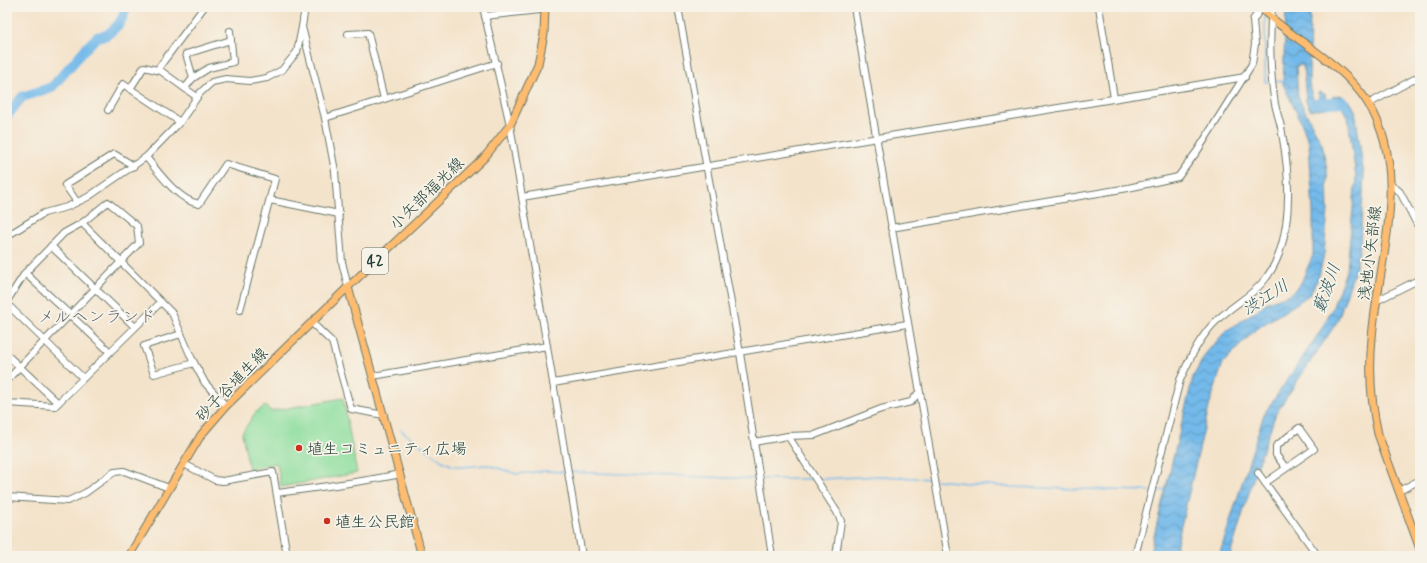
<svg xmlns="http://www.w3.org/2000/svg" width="1427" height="563" font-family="Mynerve,'Klee One',sans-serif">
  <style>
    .park { fill: #8cde9e; stroke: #568e69 }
    .water { fill: url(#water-waves); stroke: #497b8f }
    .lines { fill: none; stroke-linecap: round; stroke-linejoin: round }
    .stream { stroke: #73b9ea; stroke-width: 1.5 }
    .river { stroke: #73b9ea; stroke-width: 10 }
    .minor-casing { stroke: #6a7769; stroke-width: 8 }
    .major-casing { stroke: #6a7769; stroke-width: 9 }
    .minor { stroke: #fff; stroke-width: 6 }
    .major { stroke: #fdbc6f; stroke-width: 7 }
    .poi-dot { fill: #c8321e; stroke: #f7f3e8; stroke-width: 1.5 }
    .labels { text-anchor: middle; stroke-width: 3.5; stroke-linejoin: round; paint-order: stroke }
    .shield { fill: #f7f3e8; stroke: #60746a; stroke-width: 1 }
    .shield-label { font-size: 15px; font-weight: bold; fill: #1f3d34 }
    .street-label { font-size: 16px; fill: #1f3d34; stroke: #f7f3e8 }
    .poi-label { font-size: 16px; fill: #1f3d34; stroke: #f7f3e8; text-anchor: start }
    .water-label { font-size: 17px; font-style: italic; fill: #345c62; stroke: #f7f3e8 }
    .neighbourhood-label { font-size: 17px; fill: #60646c; stroke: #f7f3e8 }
  </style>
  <defs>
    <pattern id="water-waves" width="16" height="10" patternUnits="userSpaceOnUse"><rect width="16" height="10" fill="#73b9ea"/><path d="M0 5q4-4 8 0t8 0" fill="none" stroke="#5e98be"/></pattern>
  </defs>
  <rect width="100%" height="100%" fill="#f7f3e8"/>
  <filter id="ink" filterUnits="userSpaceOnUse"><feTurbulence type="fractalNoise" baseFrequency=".025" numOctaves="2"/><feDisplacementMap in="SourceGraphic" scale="8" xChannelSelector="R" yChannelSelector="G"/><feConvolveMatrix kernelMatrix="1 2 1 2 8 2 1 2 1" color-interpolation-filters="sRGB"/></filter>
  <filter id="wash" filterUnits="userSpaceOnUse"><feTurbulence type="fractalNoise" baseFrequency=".012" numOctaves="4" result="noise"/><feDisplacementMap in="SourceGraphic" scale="16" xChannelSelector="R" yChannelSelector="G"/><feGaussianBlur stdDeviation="0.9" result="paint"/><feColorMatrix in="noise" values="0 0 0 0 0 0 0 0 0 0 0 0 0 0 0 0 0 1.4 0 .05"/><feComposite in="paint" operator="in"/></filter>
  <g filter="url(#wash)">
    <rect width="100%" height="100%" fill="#f4e3cb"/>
    <polygon class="park" points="343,398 357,473 281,487 277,463 249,469 242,433 255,413 265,406 271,411"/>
    <g class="water">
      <polygon points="1286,7 1310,7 1309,83 1313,100 1319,99 1318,92 1325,94 1327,108 1310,110 1306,101 1303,65 1296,66 1298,97 1322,144 1327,169 1328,211 1324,254 1319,276 1310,294 1296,304 1256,329 1223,363 1210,403 1174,556 1149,556 1193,377 1206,353 1226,331 1256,311 1267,302 1291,294 1301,283 1313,255 1313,213 1309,143 1301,122 1283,84"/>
      <polygon points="1340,95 1349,100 1355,110 1364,176 1360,245 1356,267 1337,322 1276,413 1255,473 1230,556 1219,556 1264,414 1319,333 1332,309 1347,268 1356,178 1348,117 1341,106 1334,106 1333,96"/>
    </g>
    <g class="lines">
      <g class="stream">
        <polyline points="1265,15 1265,82 1270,82"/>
        <polyline points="1273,82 1283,81"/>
        <polyline points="401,430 442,461 451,465 461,467 488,465 517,474 545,471 565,472"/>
        <polyline points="569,472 757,479"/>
        <polyline points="763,479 813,479"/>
        <polyline points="819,479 880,476 933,479"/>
        <polyline points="936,480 1009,487 1150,491"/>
        <polyline points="1154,491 1166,490"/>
      </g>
      <g class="river">
        <polyline points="1314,104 1344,102 1345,103"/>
        <polyline points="7,116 22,97 52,87 88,46 97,37 107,35 118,25 123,17 126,7"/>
      </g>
    </g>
  </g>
  <g filter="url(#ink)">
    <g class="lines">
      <defs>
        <g id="minor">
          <polyline points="305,7 302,27 325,118 335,171 342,262 348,287"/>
          <polyline points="483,7 510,125 582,556"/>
          <polyline points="678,7 740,353 772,556"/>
          <polyline points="854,7 948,556"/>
          <polyline points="1099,7 1114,98"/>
          <polyline points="485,16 539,10 543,7"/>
          <polyline points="348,34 368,33 384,99"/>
          <polyline points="157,70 204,7"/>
          <polyline points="193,78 209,68 233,62 230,31"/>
          <polyline points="185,88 193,78 186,54 231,40"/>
          <polyline points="130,89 144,67 161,71 197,97"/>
          <polyline points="1368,104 1420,76"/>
          <polyline points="108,110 123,84 180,122"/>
          <polyline points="325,118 497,63"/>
          <path d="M146 157C158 172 179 201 199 204L226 164 275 179 240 310"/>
          <polyline points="1391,184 1400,192 1420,230"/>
          <polyline points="522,197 1245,77"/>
          <polyline points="270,200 339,214"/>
          <polyline points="77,202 65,185 114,154 134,166"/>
          <polyline points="82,223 172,313 192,359 205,383 226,406"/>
          <polyline points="891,228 1128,188 1178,177 1198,150 1252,64 1255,44 1253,20 1261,8"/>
          <polyline points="7,236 44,213 67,207 88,197 146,157 180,122 200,93 212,82 226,79 250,81 267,78 282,70 297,52 302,27"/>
          <polyline points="51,246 135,327"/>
          <polyline points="25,273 110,352"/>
          <polyline points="7,301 25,273 64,233 82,223 108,202 137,226 139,243 7,380"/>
          <polyline points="1376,301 1420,279"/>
          <polyline points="7,304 83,378"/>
          <polyline points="312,323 332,342 351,409 384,415"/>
          <polyline points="181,334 144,346 154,374 194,363"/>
          <polyline points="7,355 58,403"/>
          <polyline points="373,376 547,346"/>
          <polyline points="553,383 907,324"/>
          <polyline points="7,403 55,406 161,302"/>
          <polyline points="788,436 837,512 841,521 836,556"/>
          <polyline points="754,442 788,436 815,435 881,409 911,402 919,392"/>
          <polyline points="184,464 215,480 223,481 273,472 287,556"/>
          <polyline points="1258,473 1318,556"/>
          <polyline points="1265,483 1314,449 1299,428 1276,446 1276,455 1286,468"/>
          <polyline points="1399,491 1420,480"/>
          <path d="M277 493C318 487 359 483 400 474"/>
          <polyline points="7,497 68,501 85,493 114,472 124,471 169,488"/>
          <path d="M1135 556 1180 380C1190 358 1200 336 1218 319 1244 296 1265 291 1279 254 1292 217 1289 171 1282 133 1281 124 1277 114 1275 104 1270 75 1269 37 1272 7"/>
        </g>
        <g id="major">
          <path d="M1260 7C1271 19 1284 28 1297 38 1324 57 1350 75 1368 103 1412 174 1378 261 1372 338 1369 370 1371 403 1378 434L1420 549"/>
          <polyline points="129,556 201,435 226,406 348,287"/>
          <polyline points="422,556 348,287 484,158 510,125 538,64 544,34 545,7"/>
        </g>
      </defs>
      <use href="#minor" class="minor-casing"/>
      <use href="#major" class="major-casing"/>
      <use href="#minor" class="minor"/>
      <use href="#major" class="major"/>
    </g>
  </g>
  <g class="poi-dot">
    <circle cx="299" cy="448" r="4"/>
    <circle cx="327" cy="521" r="4"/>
  </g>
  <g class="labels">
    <rect class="shield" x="362" y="248" width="26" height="26" rx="3"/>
    <g class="shield-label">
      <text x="375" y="266">42</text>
    </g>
    <g class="street-label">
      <text transform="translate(426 193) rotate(-44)" y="6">小矢部福光線</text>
      <text transform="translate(1369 253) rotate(-83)" y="6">浅地小矢部線</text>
      <text transform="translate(231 384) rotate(-46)" y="6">砂子谷埴生線</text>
    </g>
    <g class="poi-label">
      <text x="307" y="454">埴生コミュニティ広場</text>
      <text x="335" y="527">埴生公民館</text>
    </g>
    <g class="water-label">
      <text transform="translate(1326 288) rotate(-70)" y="6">藪波川</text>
      <text transform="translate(1265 297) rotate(-32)" y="6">渋江川</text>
    </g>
    <g class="neighbourhood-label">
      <text x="97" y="322">メルヘンランド</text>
    </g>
  </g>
  <rect width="1427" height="563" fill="none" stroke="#f7f3e8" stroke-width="24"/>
</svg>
